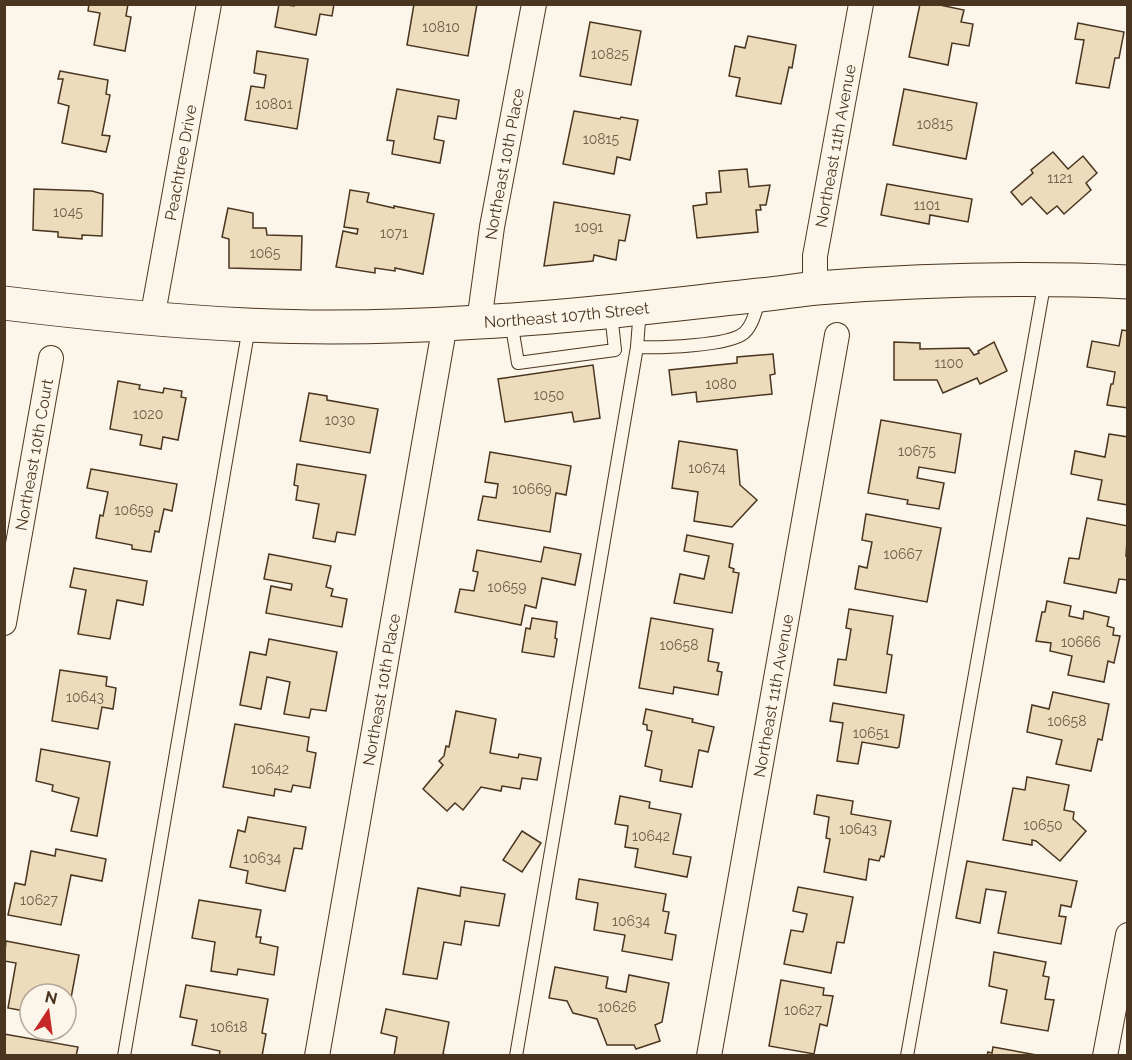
<svg xmlns="http://www.w3.org/2000/svg" width="1132" height="1060" font-family="Raleway,sans-serif">
  <style>
    .building { fill: #ecdcbc; stroke: #4a3520; stroke-width: 1.5 }
    .lines { fill: none; stroke-linecap: round; stroke-linejoin: round }
    .lane-casing { stroke: #4a3520; stroke-width: 14 }
    .street-casing { stroke: #4a3520; stroke-width: 26 }
    .secondary-casing { stroke: #4a3520; stroke-width: 35 }
    .lane { stroke: #fbf6e9; stroke-width: 12 }
    .street { stroke: #fbf6e9; stroke-width: 24 }
    .secondary { stroke: #fbf6e9; stroke-width: 33 }
    .labels { text-anchor: middle; stroke-width: 4.5; stroke-linejoin: round; paint-order: stroke }
    .number-label { font-size: 14px; fill: #725f47 }
    .street-label { font-size: 16px; fill: #4a3520; stroke: #fbf6e9 }
  </style>
  <rect width="100%" height="100%" fill="#fbf6e9"/>
  <g class="building">
    <polygon points="89,4 128,4 126,16 131,17 125,51 94,45 100,13 88,11"/>
    <polygon points="279,4 294,6 294,4 334,4 332,16 320,14 316,35 275,27"/>
    <polygon points="414,4 477,4 468,56 407,45"/>
    <polygon points="920,4 935,4 964,10 961,22 973,24 969,46 952,43 948,65 909,57"/>
    <polygon points="590,22 641,31 631,85 580,76"/>
    <polygon points="1078,23 1124,32 1119,58 1115,58 1109,88 1076,83 1084,40 1075,39"/>
    <polygon points="748,36 796,45 792,68 789,67 781,104 736,96 740,78 729,76 735,46 745,48"/>
    <polygon points="257,51 308,59 297,129 245,120 251,86 264,88 266,75 254,73"/>
    <polygon points="60,71 108,80 106,94 110,95 102,135 110,136 106,152 62,143 69,106 58,103 63,79 58,79"/>
    <polygon points="397,89 459,100 456,119 438,116 434,139 444,141 440,163 392,154 394,141 387,140"/>
    <polygon points="904,89 977,103 966,159 893,145"/>
    <polygon points="574,111 620,119 621,117 638,120 630,160 617,157 614,174 563,164"/>
    <polygon points="1053,152 1068,169 1083,156 1097,173 1086,183 1091,190 1064,214 1057,206 1047,214 1031,197 1022,205 1011,192 1033,173 1031,170"/>
    <polygon points="747,169 749,187 770,185 766,205 760,205 761,210 756,210 758,232 697,238 693,206 707,204 706,193 721,192 719,171"/>
    <polygon points="887,184 972,199 968,222 930,215 929,224 881,215"/>
    <polygon points="34,189 92,191 103,194 102,236 82,235 82,239 58,237 58,232 33,230"/>
    <polygon points="350,190 369,193 367,202 394,208 394,206 434,214 423,274 395,268 395,271 375,268 375,273 336,267 343,231 357,234 358,229 344,227"/>
    <polygon points="554,202 630,215 625,241 619,240 616,260 594,255 593,261 544,266"/>
    <polygon points="228,208 253,213 253,228 266,228 267,235 302,236 301,270 229,268 229,239 222,237"/>
    <polygon points="1122,330 1128,331 1128,408 1107,405 1111,384 1113,384 1115,372 1087,367 1092,341 1119,346"/>
    <polygon points="894,342 920,343 920,349 969,348 974,355 979,353 978,351 994,342 1007,371 980,384 977,378 943,393 937,380 894,380"/>
    <polygon points="773,354 775,374 770,375 772,394 697,402 696,392 672,395 669,370 737,363 737,357"/>
    <polygon points="593,365 600,418 574,422 572,412 505,422 498,379"/>
    <polygon points="118,381 140,385 139,389 163,393 164,388 182,391 181,397 186,398 178,440 163,437 161,449 140,445 142,435 110,429"/>
    <polygon points="309,393 327,396 327,400 378,409 370,453 300,441"/>
    <polygon points="881,420 961,434 955,473 919,467 917,478 944,483 939,509 907,504 908,500 868,493"/>
    <polygon points="1109,434 1128,437 1128,505 1098,500 1102,480 1071,474 1075,451 1105,457"/>
    <polygon points="679,441 737,450 740,485 757,500 732,527 694,521 698,492 672,488"/>
    <polygon points="490,452 571,466 566,495 556,493 550,532 478,520 483,496 496,498 498,484 485,482"/>
    <polygon points="297,464 366,475 355,535 337,532 335,542 313,538 319,504 296,500 298,486 294,485"/>
    <polygon points="91,469 177,484 172,511 164,509 159,532 155,531 151,552 132,549 132,545 96,538 100,515 103,516 108,492 87,488"/>
    <polygon points="866,514 941,528 927,602 855,589 859,566 867,568 872,542 862,540"/>
    <polygon points="1087,518 1128,526 1126,556 1128,556 1128,580 1119,579 1116,593 1064,583 1069,558 1079,559"/>
    <polygon points="687,535 733,544 729,567 734,569 733,572 739,573 732,613 674,603 680,574 704,579 709,556 684,551"/>
    <polygon points="544,547 581,554 575,585 542,578 536,608 525,605 521,625 455,612 460,589 474,591 478,572 473,571 477,550 541,562"/>
    <polygon points="269,554 331,566 326,587 333,589 331,596 347,599 342,627 266,613 271,586 291,590 292,584 264,579"/>
    <polygon points="74,568 147,581 143,605 117,600 110,639 78,634 86,590 70,587"/>
    <polygon points="1047,601 1071,606 1069,616 1083,619 1084,611 1109,617 1107,626 1114,628 1113,635 1120,636 1114,663 1108,661 1104,682 1068,675 1072,656 1050,651 1051,643 1036,641 1042,612 1045,612"/>
    <polygon points="849,609 893,616 887,654 892,655 886,693 834,685 838,659 846,660 851,629 846,628"/>
    <polygon points="532,618 557,622 555,638 557,639 554,657 522,652 526,628 530,629"/>
    <polygon points="651,618 713,629 708,661 719,663 717,671 722,672 718,695 674,687 673,694 639,688"/>
    <polygon points="269,639 337,652 326,711 311,709 309,718 284,714 290,682 267,677 261,709 240,705 250,652 266,655"/>
    <polygon points="60,670 107,677 106,686 116,688 113,709 102,707 98,729 52,721"/>
    <polygon points="1053,692 1109,704 1102,740 1098,739 1091,771 1056,764 1062,740 1027,732 1032,705 1049,709"/>
    <polygon points="833,703 904,715 899,747 897,748 862,742 858,764 837,761 843,723 830,721"/>
    <polygon points="646,709 693,719 692,722 714,727 708,752 699,750 692,787 660,781 662,770 645,766 652,731 647,730 647,725 643,724"/>
    <polygon points="456,711 496,719 490,753 518,758 519,754 541,758 537,780 522,778 520,789 502,786 501,791 481,787 463,810 455,803 447,811 423,789 443,765 439,761 444,756 446,746 449,747"/>
    <polygon points="235,724 309,737 307,751 316,753 310,788 293,785 291,792 275,789 274,796 223,787"/>
    <polygon points="41,749 110,762 97,836 71,831 79,798 52,791 53,785 36,781"/>
    <polygon points="1027,777 1069,785 1064,810 1074,812 1073,819 1086,831 1060,861 1036,841 1032,840 1032,845 1003,840 1013,788 1025,790"/>
    <polygon points="817,795 853,801 851,814 891,821 884,857 881,856 879,861 869,859 866,880 824,872 830,839 826,838 829,817 814,814"/>
    <polygon points="620,796 650,802 649,808 681,814 673,854 691,857 687,877 635,867 638,849 625,847 628,826 615,824"/>
    <polygon points="248,817 306,827 302,849 294,848 285,891 246,883 248,871 230,867 238,830 245,832"/>
    <polygon points="522,831 541,843 522,872 503,860"/>
    <polygon points="56,849 106,859 102,881 71,875 61,925 8,915 15,883 25,885 31,851 55,856"/>
    <polygon points="967,861 1077,881 1071,907 1061,905 1059,916 1066,917 1061,944 998,933 1006,892 986,889 980,923 956,918"/>
    <polygon points="579,879 666,894 663,911 669,912 665,933 676,935 672,960 622,951 625,935 594,930 598,903 576,899"/>
    <polygon points="461,887 505,894 499,926 465,921 461,945 444,942 437,979 403,974 418,888 460,896"/>
    <polygon points="798,887 853,897 844,943 837,942 831,973 784,964 791,930 803,932 807,914 793,911"/>
    <polygon points="199,900 261,910 256,937 261,937 260,943 278,947 274,975 238,969 237,975 211,971 215,942 192,938"/>
    <polygon points="6,941 79,955 69,1009 66,1008 66,994 30,994 30,1012 8,1008 16,963 4,961"/>
    <polygon points="994,952 1046,962 1043,976 1049,977 1045,999 1054,1000 1048,1031 1001,1023 1007,990 989,986"/>
    <polygon points="555,967 608,977 606,988 626,992 629,975 669,983 662,1022 655,1025 660,1041 636,1049 634,1045 607,1045 597,1019 573,1013 567,1001 549,998"/>
    <polygon points="781,980 824,988 823,995 833,996 827,1026 820,1024 814,1054 769,1046"/>
    <polygon points="186,985 268,999 262,1033 266,1034 262,1056 219,1056 220,1051 192,1045 197,1020 180,1017"/>
    <polygon points="386,1009 449,1022 443,1054 449,1056 394,1056 397,1037 381,1033"/>
    <polygon points="4,1034 78,1047 76,1056 4,1056"/>
    <polygon points="993,1047 1042,1056 987,1056 988,1052 992,1053"/>
  </g>
  <g class="lines">
    <defs>
      <g id="lane">
        <polyline points="511,321 518,363 615,350 611,313"/>
        <path d="M637 347C659 348 729 346 744 333 753 325 756 310 759 299"/>
        <polyline points="124,1056 249,327"/>
        <polyline points="516,1056 637,347 640,308"/>
        <polyline points="907,1056 1045,280"/>
      </g>
      <g id="street">
        <path id="s1" d="M815 288V256L861 4"/>
        <path id="s2" d="M152 319 209 4"/>
        <path id="s3" d="M479 322 492 227 534 4"/>
        <path id="s4" d="M4 623 51 358"/>
        <path id="s5" d="M317 1056 445 324"/>
        <path id="s6" d="M709 1056 837 335"/>
        <polyline points="1105,1056 1128,935"/>
      </g>
      <g id="secondary">
        <path id="s7" d="M4 303C85 313 166 321 247 325 324 329 402 327 479 322 573 317 667 305 760 295 779 293 798 290 817 288 920 280 1024 277 1128 282"/>
      </g>
    </defs>
    <use href="#lane" class="lane-casing"/>
    <use href="#street" class="street-casing"/>
    <use href="#secondary" class="secondary-casing"/>
    <use href="#lane" class="lane"/>
    <use href="#street" class="street"/>
    <use href="#secondary" class="secondary"/>
  </g>
  <g class="labels">
    <g class="number-label">
      <text x="441" y="32">10810</text>
      <text x="610" y="59">10825</text>
      <text x="274" y="109">10801</text>
      <text x="935" y="129">10815</text>
      <text x="601" y="144">10815</text>
      <text x="1060" y="183">1121</text>
      <text x="927" y="210">1101</text>
      <text x="68" y="217">1045</text>
      <text x="589" y="232">1091</text>
      <text x="394" y="238">1071</text>
      <text x="265" y="258">1065</text>
      <text x="949" y="368">1100</text>
      <text x="721" y="389">1080</text>
      <text x="549" y="400">1050</text>
      <text x="148" y="419">1020</text>
      <text x="340" y="425">1030</text>
      <text x="917" y="456">10675</text>
      <text x="707" y="473">10674</text>
      <text x="532" y="494">10669</text>
      <text x="134" y="515">10659</text>
      <text x="903" y="559">10667</text>
      <text x="507" y="592">10659</text>
      <text x="1081" y="647">10666</text>
      <text x="679" y="650">10658</text>
      <text x="85" y="702">10643</text>
      <text x="1067" y="726">10658</text>
      <text x="871" y="738">10651</text>
      <text x="270" y="774">10642</text>
      <text x="1043" y="830">10650</text>
      <text x="858" y="834">10643</text>
      <text x="651" y="841">10642</text>
      <text x="262" y="863">10634</text>
      <text x="39" y="905">10627</text>
      <text x="631" y="926">10634</text>
      <text x="617" y="1012">10626</text>
      <text x="803" y="1015">10627</text>
      <text x="229" y="1032">10618</text>
    </g>
    <g class="street-label">
      <text dy="6" stroke="none"><textPath href="#s1" startOffset="144">Northeast 11th Avenue</textPath></text>
      <text dy="6" stroke="none"><textPath href="#s2" startOffset="159">Peachtree Drive</textPath></text>
      <text dy="6" stroke="none"><textPath href="#s3" startOffset="160">Northeast 10th Place</textPath></text>
      <text dy="6" stroke="none"><textPath href="#s7" startOffset="564">Northeast 107th Street</textPath></text>
      <text dy="6" stroke="none"><textPath href="#s4" startOffset="171">Northeast 10th Court</textPath></text>
      <text dy="6" stroke="none"><textPath href="#s5" startOffset="372">Northeast 10th Place</textPath></text>
      <text dy="6" stroke="none"><textPath href="#s6" startOffset="366">Northeast 11th Avenue</textPath></text>
    </g>
  </g>
  <rect width="1132" height="1060" fill="none" stroke="#4a3520" stroke-width="12"/>
  <g transform="translate(48 1012) rotate(13)"><circle r="28" fill="#fbf6e9" stroke="#b4a999" stroke-width="1.5"/>
  <path d="M0-4.5L10 22L0 15L-10 22Z" fill="#c62828"/>
  <text y="-9" font-size="16" font-weight="bold" text-anchor="middle" fill="#4a3520">N</text>
  </g>
</svg>
